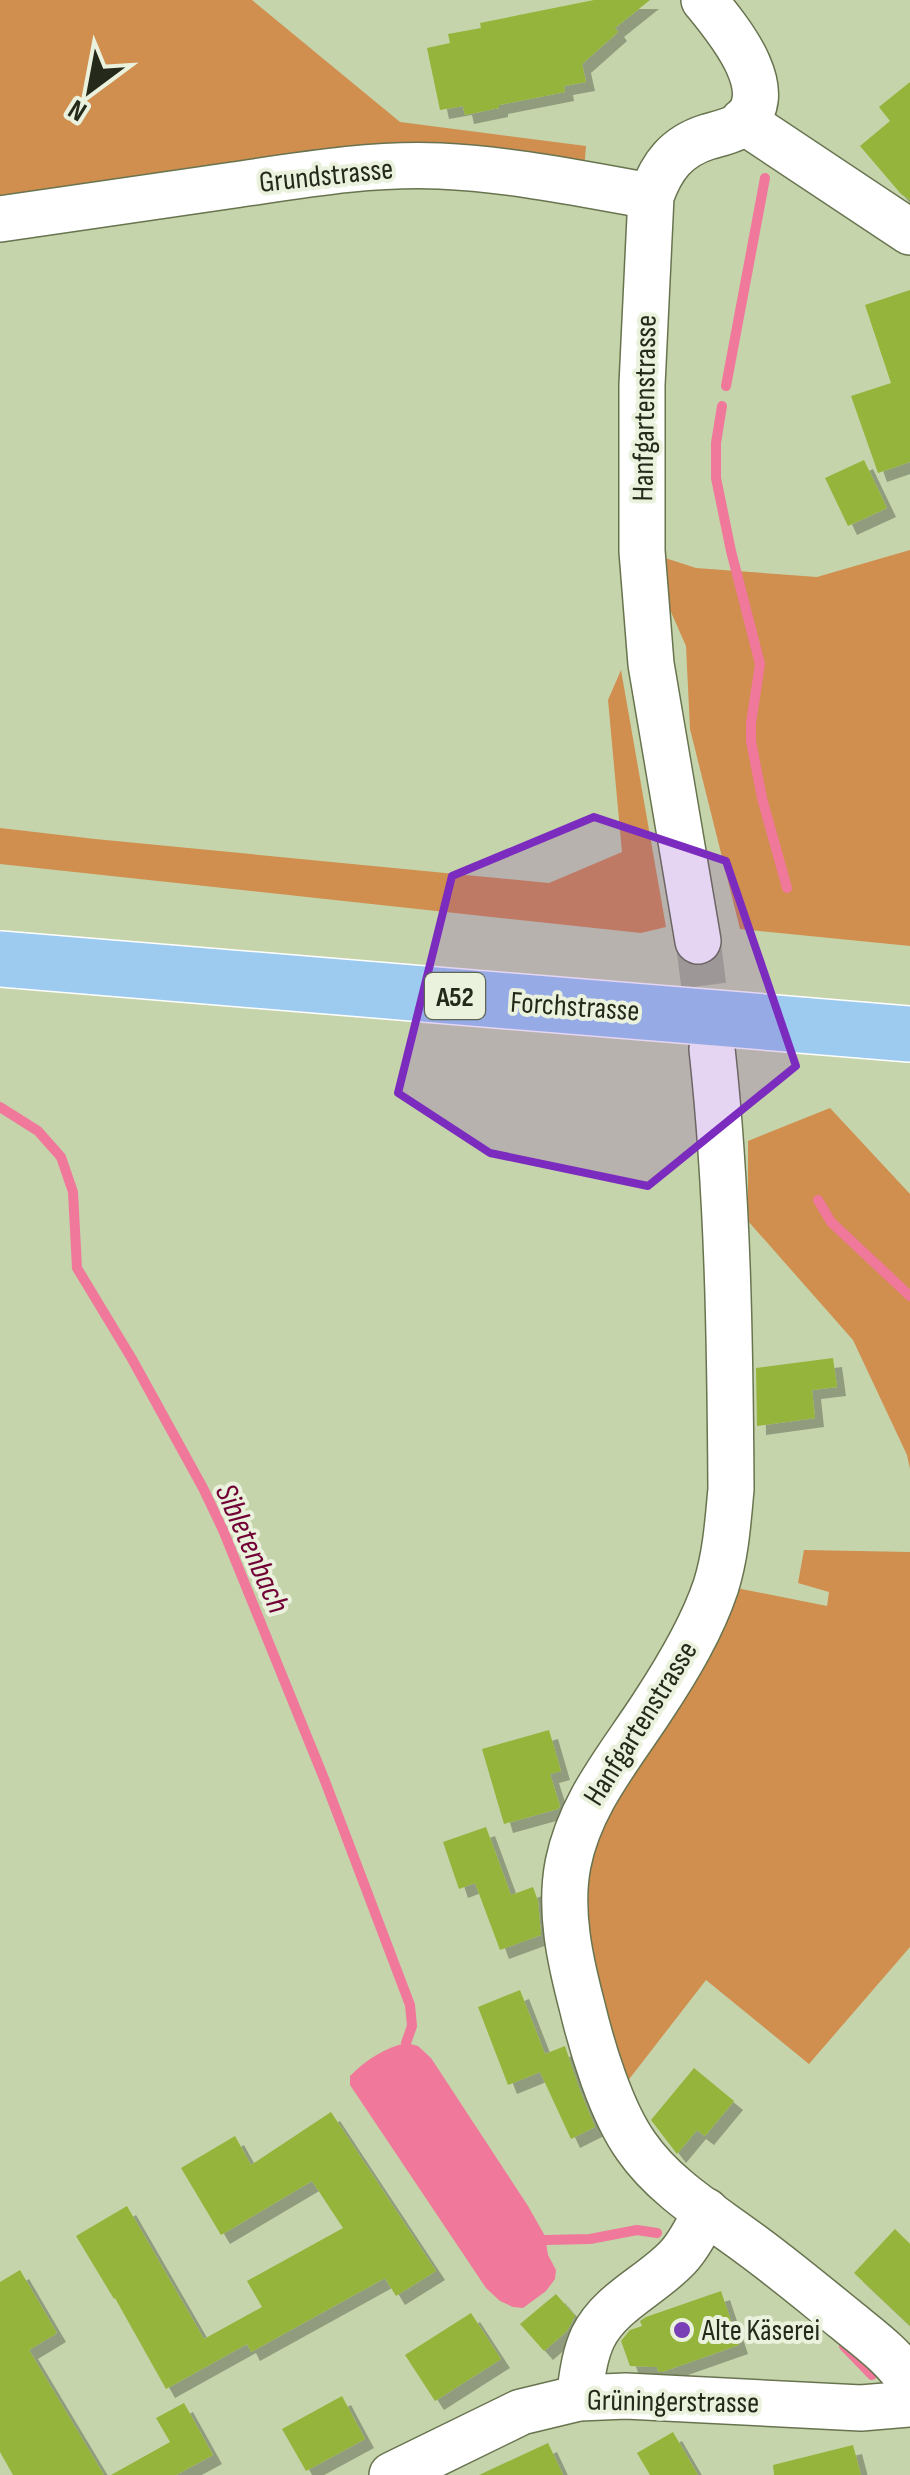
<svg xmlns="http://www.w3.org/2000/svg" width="910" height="2475" font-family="'Sofia Sans Condensed',sans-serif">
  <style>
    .green { fill: #d08e4f }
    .water { fill: #ef789b }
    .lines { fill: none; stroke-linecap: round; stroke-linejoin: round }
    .stream { stroke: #ef789b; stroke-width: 10 }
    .building { fill: #94b43a; filter: url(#shadow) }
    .minor-tunnel { stroke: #a6b28e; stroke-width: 45; stroke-dasharray: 45 22; stroke-linecap: butt }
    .minor-casing { stroke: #68744f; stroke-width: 48 }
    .highway-casing { stroke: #fff; stroke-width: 58 }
    .minor { stroke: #fff; stroke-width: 45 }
    .highway { stroke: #9dcbf0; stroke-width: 55 }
    .marked { fill: #7b2cbf; fill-opacity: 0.2; stroke: #7b2cbf; stroke-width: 8; stroke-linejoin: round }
    .poi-dot { fill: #793fb5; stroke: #eaf2dd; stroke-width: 4 }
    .labels { text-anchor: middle; stroke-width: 8; stroke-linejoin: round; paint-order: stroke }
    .shield { fill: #eaf2dd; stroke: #5f6554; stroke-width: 2.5 }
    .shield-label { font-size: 28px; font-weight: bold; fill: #24291a }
    .street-label { font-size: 30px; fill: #24291a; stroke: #eaf2dd }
    .poi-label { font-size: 30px; fill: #24291a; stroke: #eaf2dd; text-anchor: start }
    .water-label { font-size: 32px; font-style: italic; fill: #710034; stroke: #eaf2dd }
  </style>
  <defs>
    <filter id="shadow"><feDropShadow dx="9" dy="9" stdDeviation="0" flood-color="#0004"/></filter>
  </defs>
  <rect width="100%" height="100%" fill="#c6d4ab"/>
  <g class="green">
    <polygon points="0,0 252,0 400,122 586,146 583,184 521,174 0,219"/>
    <polygon points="910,550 910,946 740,929 690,729 686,646 660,587 659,556 696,568 817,577"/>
    <polygon points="621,670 666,927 641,933 0,864 0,828 95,839 549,883 622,852 608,700"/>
    <polygon points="830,1108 910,1194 910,1469 907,1455 853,1340 748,1221 748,1141"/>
    <polygon points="804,1550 910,1552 910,1947 809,2064 706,1980 613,2100 565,1903 716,1584 827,1606 829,1592 798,1583"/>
  </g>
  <path class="water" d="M406 2043 418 2046 431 2058 528 2206 545 2236 548 2255 556 2270 555 2279 546 2291 523 2308 513 2307 500 2301 486 2288 350 2085V2076C366 2060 384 2048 406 2043Z"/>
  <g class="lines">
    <g class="stream">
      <polyline points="726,386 765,178"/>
      <polyline points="722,406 716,443 716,478 731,551 760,664 751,723 751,741 762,798 787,888"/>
      <polyline points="0,1107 38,1131 61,1157 73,1192 77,1268 132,1359 203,1488 223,1530 325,1781 410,2005 412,2026 406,2043"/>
      <polyline points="818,1200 831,1222 910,1296"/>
      <polyline points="546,2240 590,2239 637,2230 657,2233"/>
      <polyline points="844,2346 872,2375"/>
    </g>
  </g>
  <g class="building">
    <polygon points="594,0 650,0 615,28 618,32 582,64 586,82 564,86 565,92 499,105 499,108 465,115 463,106 440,110 427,48 450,43 448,34 481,28 480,23"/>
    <polygon points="910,82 910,200 901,194 860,146 890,121 879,107"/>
    <polygon points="910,290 910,462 878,473 851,396 891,383 865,305"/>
    <polygon points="864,460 887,508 848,526 825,478"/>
    <polygon points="833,1358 837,1387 812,1390 815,1418 757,1426 756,1368"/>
    <polygon points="549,1730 561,1771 550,1774 560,1806 558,1809 504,1824 482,1749"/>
    <polygon points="486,1827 511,1895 533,1887 538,1901 541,1935 500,1950 475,1883 459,1889 443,1842"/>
    <polygon points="520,1990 545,2054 565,2046 579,2088 595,2127 571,2139 540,2072 508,2085 478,2007"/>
    <polygon points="694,2068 734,2101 705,2136 697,2130 677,2154 651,2120"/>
    <polygon points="331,2112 436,2271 396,2296 385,2278 251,2352 247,2344 166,2389 115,2298 114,2299 76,2236 127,2206 204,2339 262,2307 247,2281 343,2228 312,2181 221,2235 181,2168 235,2136 251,2165"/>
    <polygon points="895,2229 910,2244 910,2326 854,2273"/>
    <polygon points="20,2270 57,2333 29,2350 104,2475 13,2475 0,2452 0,2282"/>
    <polygon points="721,2291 739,2345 662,2372 658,2371 657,2367 630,2366 621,2341 630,2330 642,2326 640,2321 646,2317"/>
    <polygon points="556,2294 575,2316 567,2331 544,2351 520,2324"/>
    <polygon points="471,2313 501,2359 435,2401 405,2355"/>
    <polygon points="342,2396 365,2439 306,2471 282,2429"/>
    <polygon points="184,2403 213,2455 176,2475 111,2475 170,2442 156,2418"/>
    <polygon points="673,2432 698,2475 650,2475 637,2453"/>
    <polygon points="548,2443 563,2475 479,2475"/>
    <polygon points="853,2445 861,2475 774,2475 773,2465"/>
  </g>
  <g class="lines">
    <polyline class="minor-tunnel" points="698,941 712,1049"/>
    <defs>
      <g id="minor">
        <polyline points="743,121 910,232"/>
        <path d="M0 219C78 208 156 196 234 185 302 175 371 163 440 166 511 169 582 184 651 196"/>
        <path d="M698 941 651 664 642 551V385L651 196C662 166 676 147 707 137 717 134 728 132 737 127 785 96 727 28 704 0"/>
        <path d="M712 1049C728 1195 730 1341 731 1489 728 1521 726 1554 716 1586 702 1628 678 1668 653 1706 620 1757 580 1803 568 1864 559 1911 570 1960 582 2006 592 2048 611 2111 636 2146 664 2187 711 2215 750 2244 783 2268 814 2294 845 2319 868 2338 894 2356 910 2382"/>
        <path d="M579 2398C582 2378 584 2356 593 2337 610 2302 652 2285 678 2257 690 2244 698 2227 706 2211"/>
        <polyline points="392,2475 521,2412 579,2398 626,2396 861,2408 910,2404"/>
      </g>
      <polyline id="highway" points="0,959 910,1034"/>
    </defs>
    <use href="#minor" class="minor-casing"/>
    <use href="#highway" class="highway-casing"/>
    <use href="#minor" class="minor"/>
    <use href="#highway" class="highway"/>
  </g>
  <path class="marked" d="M594 817 726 861 796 1066 648 1186 490 1153 398 1093 452 876Z"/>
  <circle class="poi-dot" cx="682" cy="2330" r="10"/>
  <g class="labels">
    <rect class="shield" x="425" y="973" width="60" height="46" rx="8"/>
    <g class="shield-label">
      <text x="455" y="1006">A52</text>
    </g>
    <g class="street-label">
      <text transform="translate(326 175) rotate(-6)" y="10">Grundstrasse</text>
      <text transform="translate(644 408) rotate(-89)" y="10">Hanfgartenstrasse</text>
      <text transform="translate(575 1006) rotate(4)" y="10">Forchstrasse</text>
      <text transform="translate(640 1723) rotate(-58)" y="10">Hanfgartenstrasse</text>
      <text transform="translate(673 2401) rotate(1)" y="10">Grüningerstrasse</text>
    </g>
    <g class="poi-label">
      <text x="702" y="2340">Alte Käserei</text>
    </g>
    <g class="water-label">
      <text transform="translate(253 1548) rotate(66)" y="11">Sibletenbach</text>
    </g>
  </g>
  <g transform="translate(90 90) rotate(212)" stroke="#eaf2dd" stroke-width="8" paint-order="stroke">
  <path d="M0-8L18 38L0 25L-18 38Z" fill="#24291a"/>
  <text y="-15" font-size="28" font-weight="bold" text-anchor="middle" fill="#24291a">N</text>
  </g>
</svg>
